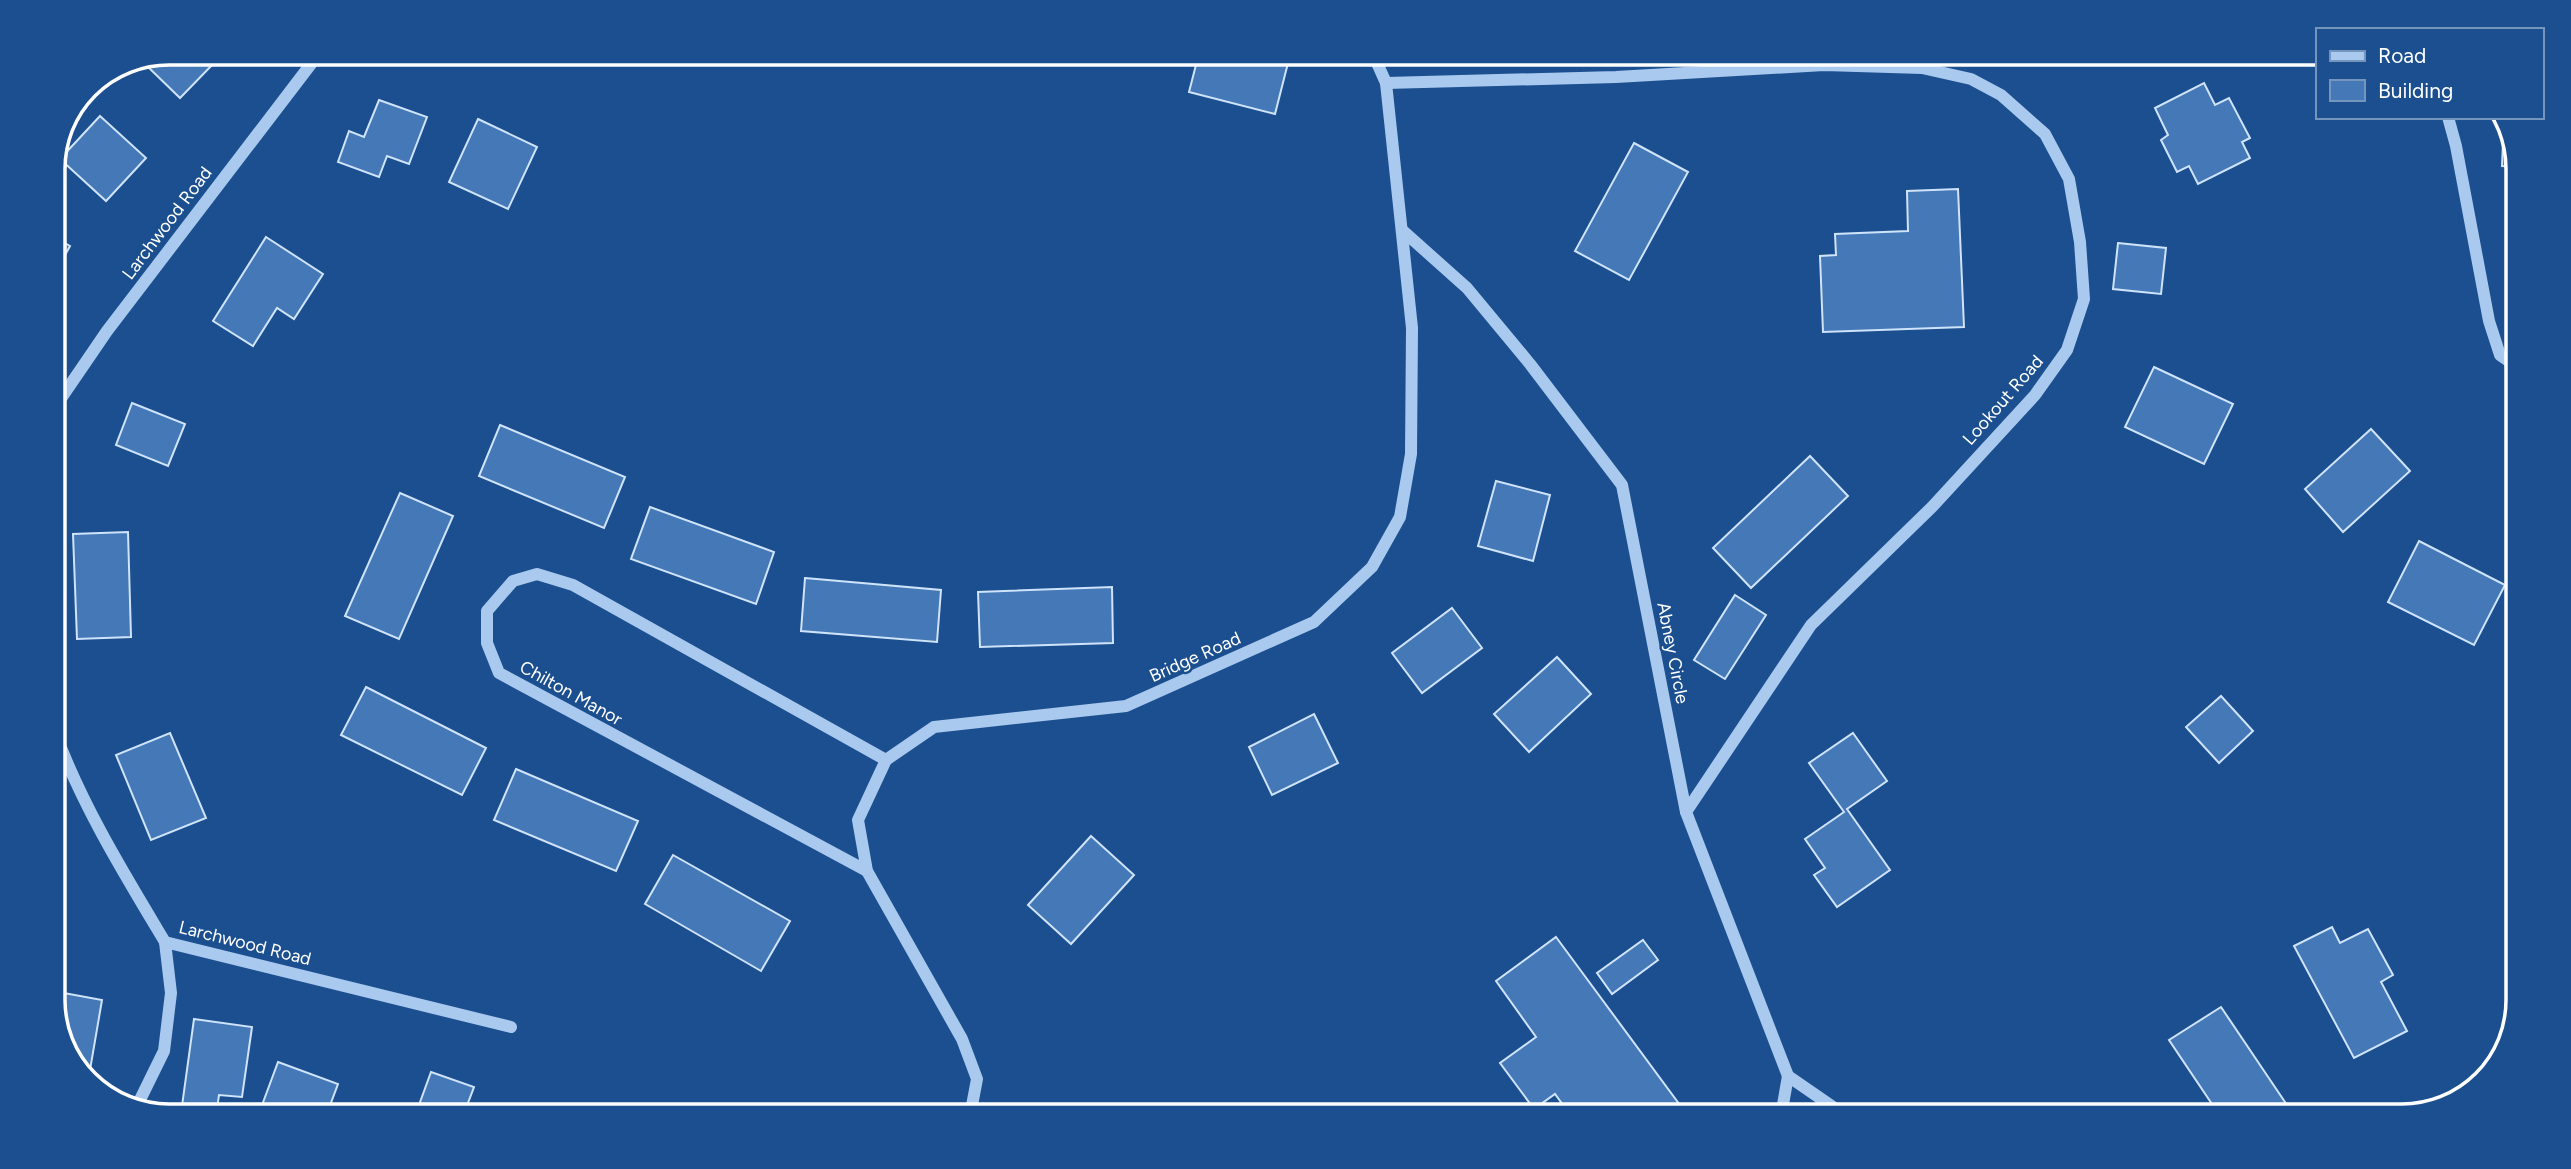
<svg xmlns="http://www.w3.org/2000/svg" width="2571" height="1169" font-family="Figtree,sans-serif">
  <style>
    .building { fill: #4478b7; stroke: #cfe3fa; stroke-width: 2 }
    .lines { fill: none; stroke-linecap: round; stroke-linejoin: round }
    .minor { stroke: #a9c9ee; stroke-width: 12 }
    .labels { text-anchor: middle; stroke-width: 5; stroke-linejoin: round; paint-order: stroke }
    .street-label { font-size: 18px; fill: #fff; stroke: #1b4f8f }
    .rim { fill: none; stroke: #fff; stroke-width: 3.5 }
  </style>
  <rect width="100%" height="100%" fill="#1b4f8f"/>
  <g class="building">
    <polygon points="1198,57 1263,57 1288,63 1275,114 1189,92"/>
    <polygon points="152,61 216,61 180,98 147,66"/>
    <polygon points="2204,83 2215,105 2229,98 2250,138 2242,142 2250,158 2198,184 2189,166 2177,172 2161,140 2168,135 2155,108"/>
    <polygon points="379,100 427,117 409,164 387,156 379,177 338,162 349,131 364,137"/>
    <polygon points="100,116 146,158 106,201 60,159"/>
    <polygon points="478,119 537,147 508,209 449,182"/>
    <polygon points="2504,119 2518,162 2518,167 2502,166"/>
    <polygon points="1634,143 1688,172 1629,280 1575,251"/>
    <polygon points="1958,189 1964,327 1823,332 1820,256 1836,255 1835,234 1908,231 1907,191"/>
    <polygon points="53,236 70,246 53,277"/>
    <polygon points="266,237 323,274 294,319 277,308 253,346 213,321"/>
    <polygon points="2118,243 2166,248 2161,294 2113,289"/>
    <polygon points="2154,367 2233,404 2204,464 2125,427"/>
    <polygon points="132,403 185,424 168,466 116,445"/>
    <polygon points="500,425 625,477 604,528 479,476"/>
    <polygon points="2371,429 2410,471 2343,532 2305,489"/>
    <polygon points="1810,456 1848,496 1751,588 1713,548"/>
    <polygon points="1496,481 1550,495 1533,561 1478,546"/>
    <polygon points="400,493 453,516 399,639 345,616"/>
    <polygon points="650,507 774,552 756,604 631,559"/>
    <polygon points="128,532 131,637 77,639 73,534"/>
    <polygon points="2419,541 2505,585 2474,645 2388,602"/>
    <polygon points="805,578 941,590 937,642 801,631"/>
    <polygon points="1112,587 1113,643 980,647 978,592"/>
    <polygon points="1735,595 1766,615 1725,679 1694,660"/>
    <polygon points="1452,608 1482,648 1422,693 1392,653"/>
    <polygon points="1557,657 1591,694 1529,752 1494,714"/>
    <polygon points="366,687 486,748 462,795 341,735"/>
    <polygon points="2221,696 2253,731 2219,763 2186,727"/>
    <polygon points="1314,714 1338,763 1272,795 1249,747"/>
    <polygon points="170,733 206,818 151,840 116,755"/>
    <polygon points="1853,733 1887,781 1847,809 1890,870 1837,907 1814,875 1825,868 1805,839 1844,812 1809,763"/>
    <polygon points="516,769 638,821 616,871 494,820"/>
    <polygon points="1091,836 1134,875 1071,944 1028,905"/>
    <polygon points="673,855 790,921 761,971 645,904"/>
    <polygon points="2332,927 2340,943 2368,929 2393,975 2381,982 2407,1031 2354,1058 2294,946"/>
    <polygon points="1556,937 1688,1116 1623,1116 1617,1109 1606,1116 1571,1116 1555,1094 1534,1109 1500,1063 1536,1037 1496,981"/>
    <polygon points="1643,940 1658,960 1612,994 1597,973"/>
    <polygon points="53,991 102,1000 90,1070 72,1065 53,1008"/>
    <polygon points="2221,1007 2293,1114 2289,1116 2220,1116 2169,1040"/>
    <polygon points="194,1019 252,1027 242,1097 219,1095 216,1116 181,1113"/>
    <polygon points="278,1062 338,1084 326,1116 258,1116"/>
    <polygon points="431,1072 474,1087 463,1116 415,1116"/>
  </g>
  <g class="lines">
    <g class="minor">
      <polyline points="1386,83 1616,77 1824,65 1922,68 1971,79 2001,95 2045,134 2069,179 2080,242 2084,299 2067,350 2035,395 1932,507 1811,625 1686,812"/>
      <polyline points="2448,117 2456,146 2489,321 2500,355 2516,366"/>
      <polyline points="1402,230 1467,288 1530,364 1622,485 1686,812 1788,1076 1846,1116"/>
      <polyline points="53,410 107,331 314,60"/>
      <path d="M53 727C81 804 123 872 165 942L511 1027"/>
      <polyline points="867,871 499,673 487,643 487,611 513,581 537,574 573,585 886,760"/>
      <polyline points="2441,1105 2477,1084"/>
      <polyline points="135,1110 164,1051 171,993 165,942"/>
      <polyline points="970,1116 977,1079 962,1039 867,871 858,820 886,760 934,727 1126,706 1314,622 1372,567 1400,517 1411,454 1412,328 1386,83 1374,56"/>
      <polyline points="1781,1116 1788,1076"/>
    </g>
  </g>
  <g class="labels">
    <g class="street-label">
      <text transform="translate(167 223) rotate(-53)" y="6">Larchwood Road</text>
      <text transform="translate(2003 400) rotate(-49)" y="6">Lookout Road</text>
      <text transform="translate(1673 653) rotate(79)" y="6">Abney Circle</text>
      <text transform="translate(1195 657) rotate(-24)" y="6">Bridge Road</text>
      <text transform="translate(571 693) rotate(29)" y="6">Chilton Manor</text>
      <text transform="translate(245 943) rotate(14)" y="6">Larchwood Road</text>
    </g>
  </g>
  <path d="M0 0H2571V1169H0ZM169 65H2402A104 104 0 0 1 2506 169V1000A104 104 0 0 1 2402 1104H169A104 104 0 0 1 65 1000V169A104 104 0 0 1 169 65Z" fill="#1b4f8f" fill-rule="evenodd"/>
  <path class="rim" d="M169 65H2402A104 104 0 0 1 2506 169V1000A104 104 0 0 1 2402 1104H169A104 104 0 0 1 65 1000V169A104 104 0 0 1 169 65Z"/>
  <rect x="2316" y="28" width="228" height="91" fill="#1b4f8f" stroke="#7695bc" stroke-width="2"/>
  <rect x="2330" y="51" width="35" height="10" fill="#a9c9ee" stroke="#7695bc" stroke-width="2"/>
  <text x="2378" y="63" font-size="21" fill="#ffffff">Road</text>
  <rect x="2330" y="80" width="35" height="21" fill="#4478b7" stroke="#7695bc" stroke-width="2"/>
  <text x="2378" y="98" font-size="21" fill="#ffffff">Building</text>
</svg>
